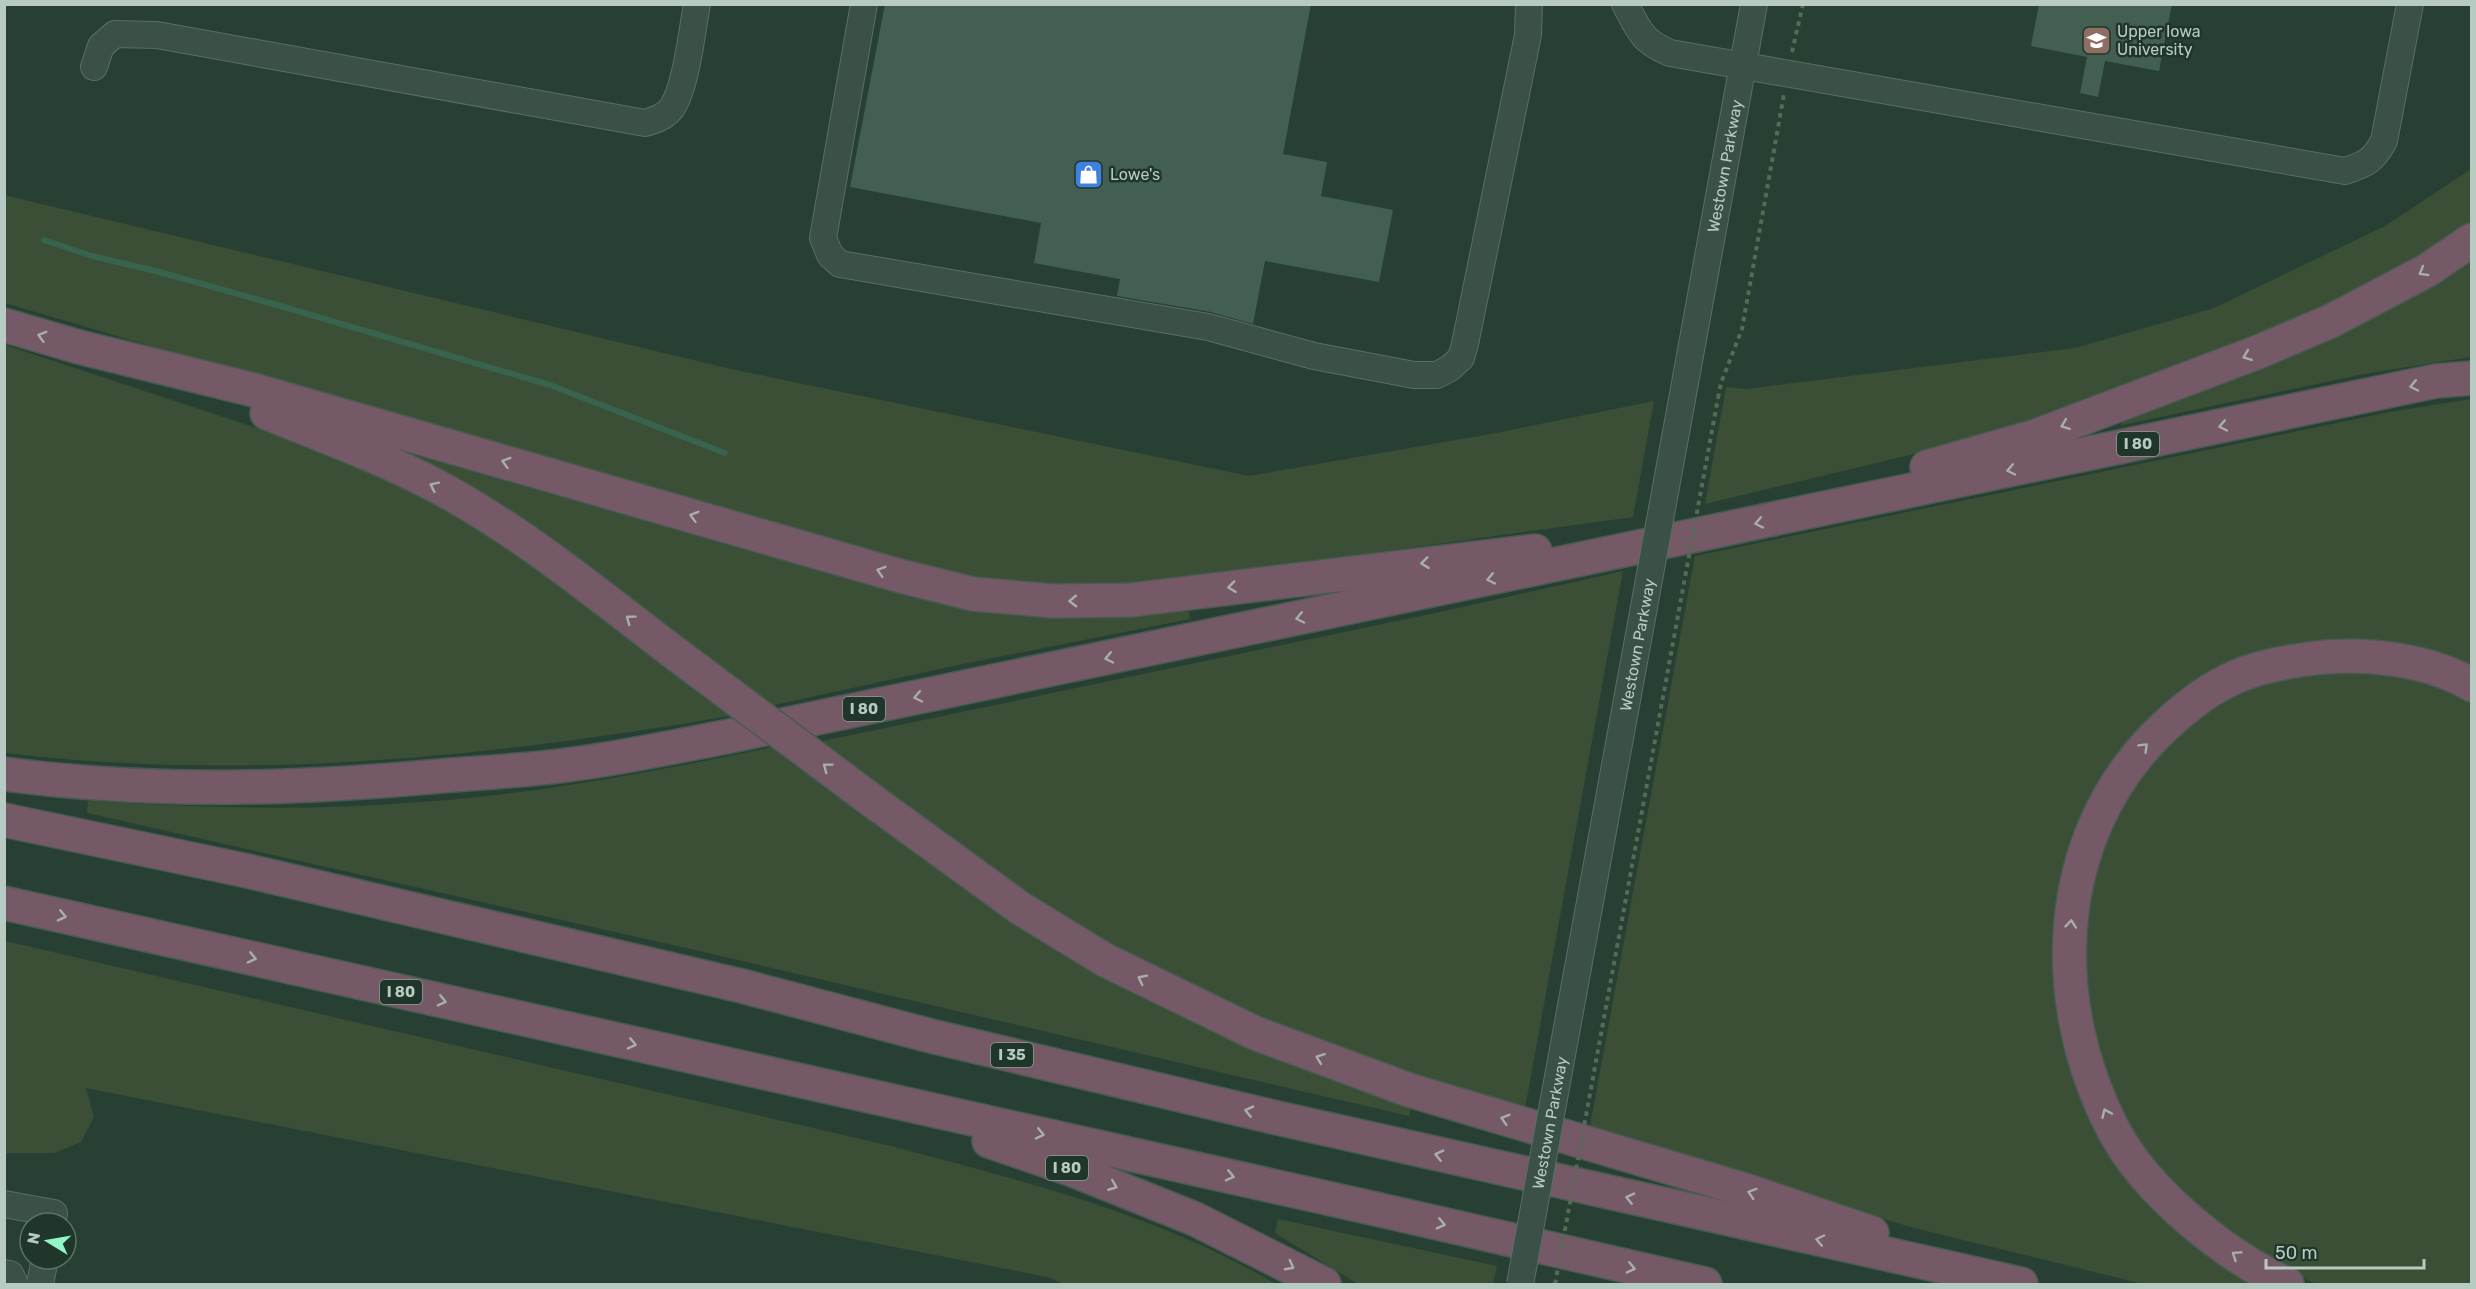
<svg xmlns="http://www.w3.org/2000/svg" width="2476" height="1289" font-family="Rubik,sans-serif">
  <style>
    .green { fill: #3a4f35 }
    .lines { fill: none; stroke-linecap: round; stroke-linejoin: round }
    .stream { stroke: #38634e; stroke-width: 6 }
    .building { fill: #435f52 }
    .minor-casing { stroke: #596e64; stroke-width: 28 }
    .highway-casing { stroke: #465b51; stroke-width: 36 }
    .path { stroke: #566b56; stroke-width: 4; stroke-dasharray: 4.5 4.5; stroke-linecap: butt }
    .minor { stroke: #3b5046; stroke-width: 26 }
    .highway { stroke: #765967; stroke-width: 33 }
    .minor-bridge-casing { stroke: #596e64; stroke-width: 28; stroke-linecap: butt }
    .highway-bridge-casing { stroke: #465b51; stroke-width: 36; stroke-linecap: butt }
    .path-bridge { stroke: #566b56; stroke-width: 4; stroke-dasharray: 4.5 4.5; stroke-linecap: butt }
    .minor-bridge { stroke: #3b5046; stroke-width: 26 }
    .highway-bridge { stroke: #765967; stroke-width: 33 }
    .oneway { stroke: #a8aeab }
    .labels { text-anchor: middle; stroke-width: 5; stroke-linejoin: round; paint-order: stroke }
    .shield { fill: #20362b; stroke: #8a9e95; stroke-width: 1.5 }
    .shield-label { font-size: 15px; font-weight: bold; fill: #b8cbc2 }
    .poi-label { font-size: 16px; fill: #b8cbc2; stroke: #20362b; text-anchor: start }
    .street-label { font-size: 16px; fill: #b8cbc2; stroke: #20362b }
  </style>
  <rect width="100%" height="100%" fill="#274033"/>
  <g class="green">
    <polygon points="2471,169 2471,223 2380,280 2274,330 2073,408 1918,453 1705,504 1726,387 1746,389 2075,348 2214,308 2385,226"/>
    <polygon points="4,195 731,369 1249,476 1496,433 1654,401 1633,517 1149,584 1090,587 1018,584 950,575 316,395 5,303"/>
    <polygon points="2471,261 2471,357 2364,374 2122,425 2122,419 2250,373 2407,299"/>
    <path d="M5 345 327 451 448 508 509 548 736 715C493 757 250 782 5 753Z"/>
    <polygon points="2471,399 2471,673 2224,671 2078,835 2084,1096 2261,1284 2143,1284 1914,1228 1589,1131 1695,556 2390,412"/>
    <polygon points="415,455 912,598 1064,618 1188,609 1190,619 953,666 770,706 518,517"/>
    <polygon points="1623,571 1524,1114 1297,1043 1064,926 818,742 1440,612"/>
    <path d="M2327 672C2377 673 2428 676 2471 703V1284H2317L2288 1272 2220 1231 2163 1176 2119 1110 2091 1029 2083 952 2094 874 2107 832 2149 762 2201 715 2231 698 2262 685 2294 676Z"/>
    <path d="M777 746 922 853 1414 1098 1409 1116 686 948 87 813 88 801C190 807 291 811 392 804 521 797 650 773 777 746Z"/>
    <path d="M5 941 891 1146C1023 1181 1158 1214 1276 1284H1064L1047 1277 86 1088 94 1117 81 1142 54 1153H5Z"/>
    <polygon points="1278,1219 1497,1266 1493,1284 1358,1284 1275,1233"/>
  </g>
  <g class="lines">
    <polyline class="stream" points="44,240 92,256 156,271 277,305 550,385 725,453"/>
  </g>
  <g class="building">
    <polygon points="885,4 1311,4 1283,154 1327,162 1321,196 1393,210 1379,282 1265,261 1253,324 1211,312 1117,296 1120,279 1034,263 1041,223 850,187"/>
    <polygon points="2039,4 2172,4 2159,71 2105,61 2098,97 2080,93 2087,57 2031,46"/>
  </g>
  <g class="lines">
    <defs>
      <g id="minor">
        <polyline points="864,4 823,238 830,255 840,264 1208,327 1314,356 1414,375 1437,375 1450,368 1461,358 1465,344 1528,35 1529,4"/>
        <path d="M1625 4C1639 31 1642 41 1670 53L2345 171C2366 164 2373 161 2384 141L2410 4"/>
        <path d="M94 67 101 46 115 34 157 35 645 123C654 120 663 118 670 110 686 91 692 30 697 4"/>
        <path id="s1" d="M1681 405 1754 4"/>
        <polyline points="4,1204 54,1213 52,1223"/>
        <polyline points="4,1273 10,1274 15,1284"/>
        <polyline points="40,1284 45,1259"/>
      </g>
      <g id="highway">
        <polyline points="4,325 79,347 254,390 900,576 973,594 1053,601 1131,600 1535,551"/>
        <path d="M267 413C331 439 398 463 458 498 536 543 605 600 676 654"/>
        <polyline points="1927,467 2036,436 2258,352 2331,321 2426,271 2472,240"/>
        <path d="M4 774C156 794 300 789 452 775 492 772 533 770 574 764 626 757 678 746 730 736L2436 381 2472 378"/>
        <polyline points="874,802 1020,908 1105,960 1255,1033 1409,1090 1742,1189 1872,1233"/>
        <polyline points="4,820 243,870 742,986 931,1036 1273,1117 2021,1284"/>
        <polyline points="4,903 1376,1209 1705,1284"/>
        <polyline points="989,1141 1073,1170 1195,1219 1324,1284"/>
        <path d="M2287 1284C2224 1255 2145 1191 2113 1129 2047 1002 2052 840 2156 735 2176 715 2201 694 2227 681 2254 667 2286 662 2315 658 2364 652 2428 659 2472 685"/>
      </g>
    </defs>
    <use href="#minor" class="minor-casing"/>
    <use href="#highway" class="highway-casing"/>
    <g class="path">
      <polyline points="1792,52 1803,4"/>
      <polyline points="1718,398 1721,383 1742,329 1784,94"/>
    </g>
    <use href="#minor" class="minor"/>
    <use href="#highway" class="highway"/>
    <defs>
      <g id="minor-bridge">
        <path id="s2" d="M1520 1284 1681 405"/>
      </g>
      <polyline id="highway-bridge" points="676,654 874,802"/>
    </defs>
    <use href="#minor-bridge" class="minor-bridge-casing"/>
    <use href="#highway-bridge" class="highway-bridge-casing"/>
    <polyline class="path-bridge" points="1555,1284 1718,398"/>
    <use href="#minor-bridge" class="minor-bridge"/>
    <use href="#highway-bridge" class="highway-bridge"/>
  </g>
  <defs><path id="oneway-chevron" d="M-2-3.5L2.5 0L-2 3.5" fill="none" stroke-width="1.6" stroke-linecap="round" stroke-linejoin="round" transform="scale(1.5)"/></defs>
  <g class="oneway">
    <use href="#oneway-chevron" transform="translate(2423 272) rotate(150)"/>
    <use href="#oneway-chevron" transform="translate(42 336) rotate(-164)"/>
    <use href="#oneway-chevron" transform="translate(2247 356) rotate(159)"/>
    <use href="#oneway-chevron" transform="translate(2414 386) rotate(168)"/>
    <use href="#oneway-chevron" transform="translate(2065 425) rotate(159)"/>
    <use href="#oneway-chevron" transform="translate(2223 426) rotate(168)"/>
    <use href="#oneway-chevron" transform="translate(506 462) rotate(-164)"/>
    <use href="#oneway-chevron" transform="translate(2011 470) rotate(168)"/>
    <use href="#oneway-chevron" transform="translate(434 486) rotate(-154)"/>
    <use href="#oneway-chevron" transform="translate(694 516) rotate(-164)"/>
    <use href="#oneway-chevron" transform="translate(1759 523) rotate(168)"/>
    <use href="#oneway-chevron" transform="translate(1425 563) rotate(173)"/>
    <use href="#oneway-chevron" transform="translate(881 571) rotate(-163)"/>
    <use href="#oneway-chevron" transform="translate(1491 579) rotate(168)"/>
    <use href="#oneway-chevron" transform="translate(1232 587) rotate(173)"/>
    <use href="#oneway-chevron" transform="translate(1073 601) rotate(179)"/>
    <use href="#oneway-chevron" transform="translate(1300 618) rotate(168)"/>
    <use href="#oneway-chevron" transform="translate(630 619) rotate(-143)"/>
    <use href="#oneway-chevron" transform="translate(1109 658) rotate(168)"/>
    <use href="#oneway-chevron" transform="translate(918 697) rotate(168)"/>
    <use href="#oneway-chevron" transform="translate(2144 747) rotate(-45)"/>
    <use href="#oneway-chevron" transform="translate(827 767) rotate(-143)"/>
    <use href="#oneway-chevron" transform="translate(62 916) rotate(13)"/>
    <use href="#oneway-chevron" transform="translate(2071 924) rotate(-84)"/>
    <use href="#oneway-chevron" transform="translate(252 958) rotate(13)"/>
    <use href="#oneway-chevron" transform="translate(1142 979) rotate(-153)"/>
    <use href="#oneway-chevron" transform="translate(442 1001) rotate(13)"/>
    <use href="#oneway-chevron" transform="translate(632 1044) rotate(13)"/>
    <use href="#oneway-chevron" transform="translate(1320 1058) rotate(-159)"/>
    <use href="#oneway-chevron" transform="translate(1249 1111) rotate(-167)"/>
    <use href="#oneway-chevron" transform="translate(2106 1113) rotate(-114)"/>
    <use href="#oneway-chevron" transform="translate(1505 1119) rotate(-163)"/>
    <use href="#oneway-chevron" transform="translate(1040 1134) rotate(13)"/>
    <use href="#oneway-chevron" transform="translate(1439 1155) rotate(-167)"/>
    <use href="#oneway-chevron" transform="translate(1230 1176) rotate(13)"/>
    <use href="#oneway-chevron" transform="translate(1113 1186) rotate(22)"/>
    <use href="#oneway-chevron" transform="translate(1752 1193) rotate(-162)"/>
    <use href="#oneway-chevron" transform="translate(1630 1198) rotate(-167)"/>
    <use href="#oneway-chevron" transform="translate(1441 1224) rotate(13)"/>
    <use href="#oneway-chevron" transform="translate(1820 1240) rotate(-168)"/>
    <use href="#oneway-chevron" transform="translate(2236 1255) rotate(-146)"/>
    <use href="#oneway-chevron" transform="translate(1290 1266) rotate(28)"/>
    <use href="#oneway-chevron" transform="translate(1631 1268) rotate(13)"/>
  </g>
  <defs>
    <symbol id="university-square" viewBox="-11 -11 22 22"><rect x="-9" y="-9" width="18" height="18" rx="4" fill="#8d6e63" stroke="#20362b"/><path d="M0-5L7-2L0 1L-7-2ZM-4 1L0 2.5L4 1V4Q0 6-4 4Z" fill="#fff"/></symbol>
    <symbol id="shop-square" viewBox="-11 -11 22 22"><rect x="-9" y="-9" width="18" height="18" rx="4" fill="#3f7fe0" stroke="#20362b"/><path d="M-5-2.5h2.3a2.7 3.5 0 0 1 5.4 0H5L5.5 6h-11ZM-1.5-2.5h3a1.5 2.3 0 0 0-3 0Z" fill="#fff"/></symbol>
  </defs>
  <g fill-rule="evenodd">
    <use href="#university-square" x="2080" y="24" width="33" height="33"/>
    <use href="#shop-square" x="1072" y="158" width="33" height="33"/>
  </g>
  <g class="labels">
    <g class="shield">
      <rect x="2117" y="432" width="42" height="24" rx="4.5"/>
      <rect x="843" y="697" width="42" height="24" rx="4.5"/>
      <rect x="380" y="980" width="42" height="24" rx="4.5"/>
      <rect x="991" y="1043" width="42" height="24" rx="4.5"/>
      <rect x="1046" y="1156" width="42" height="24" rx="4.5"/>
    </g>
    <g class="shield-label">
      <text x="2138" y="449">I 80</text>
      <text x="864" y="714">I 80</text>
      <text x="401" y="997">I 80</text>
      <text x="1012" y="1060">I 35</text>
      <text x="1067" y="1173">I 80</text>
    </g>
    <g class="poi-label">
      <text x="2117" y="37">Upper Iowa<tspan x="2117" dy="18">University</tspan></text>
      <text x="1110" y="180">Lowe's</text>
    </g>
    <g class="street-label">
      <text dy="6" stroke="none"><textPath href="#s1" startOffset="243">Westown Parkway</textPath></text>
      <text dy="6" stroke="none"><textPath href="#s2" startOffset="650">Westown Parkway</textPath></text>
      <text dy="6" stroke="none"><textPath href="#s2" startOffset="164">Westown Parkway</textPath></text>
    </g>
  </g>
  <rect width="2476" height="1289" fill="none" stroke="#b8cbc2" stroke-width="12"/>
  <g transform="translate(48 1241) rotate(281)"><circle r="28" fill="#20362b" stroke="#5d7267" stroke-width="1.5"/>
  <path d="M0-4.5L10 22L0 15L-10 22Z" fill="#93f4c6"/>
  <text y="-9" font-size="16" font-weight="bold" text-anchor="middle" fill="#b8cbc2">N</text>
  </g>
  <path d="M2266 1259v9h158v-9" fill="none" stroke="#b8cbc2" stroke-width="3"/>
  <text x="2275" y="1259" font-size="18" fill="#b8cbc2" stroke="#20362b" stroke-width="4.5" paint-order="stroke">50 m</text>
</svg>
